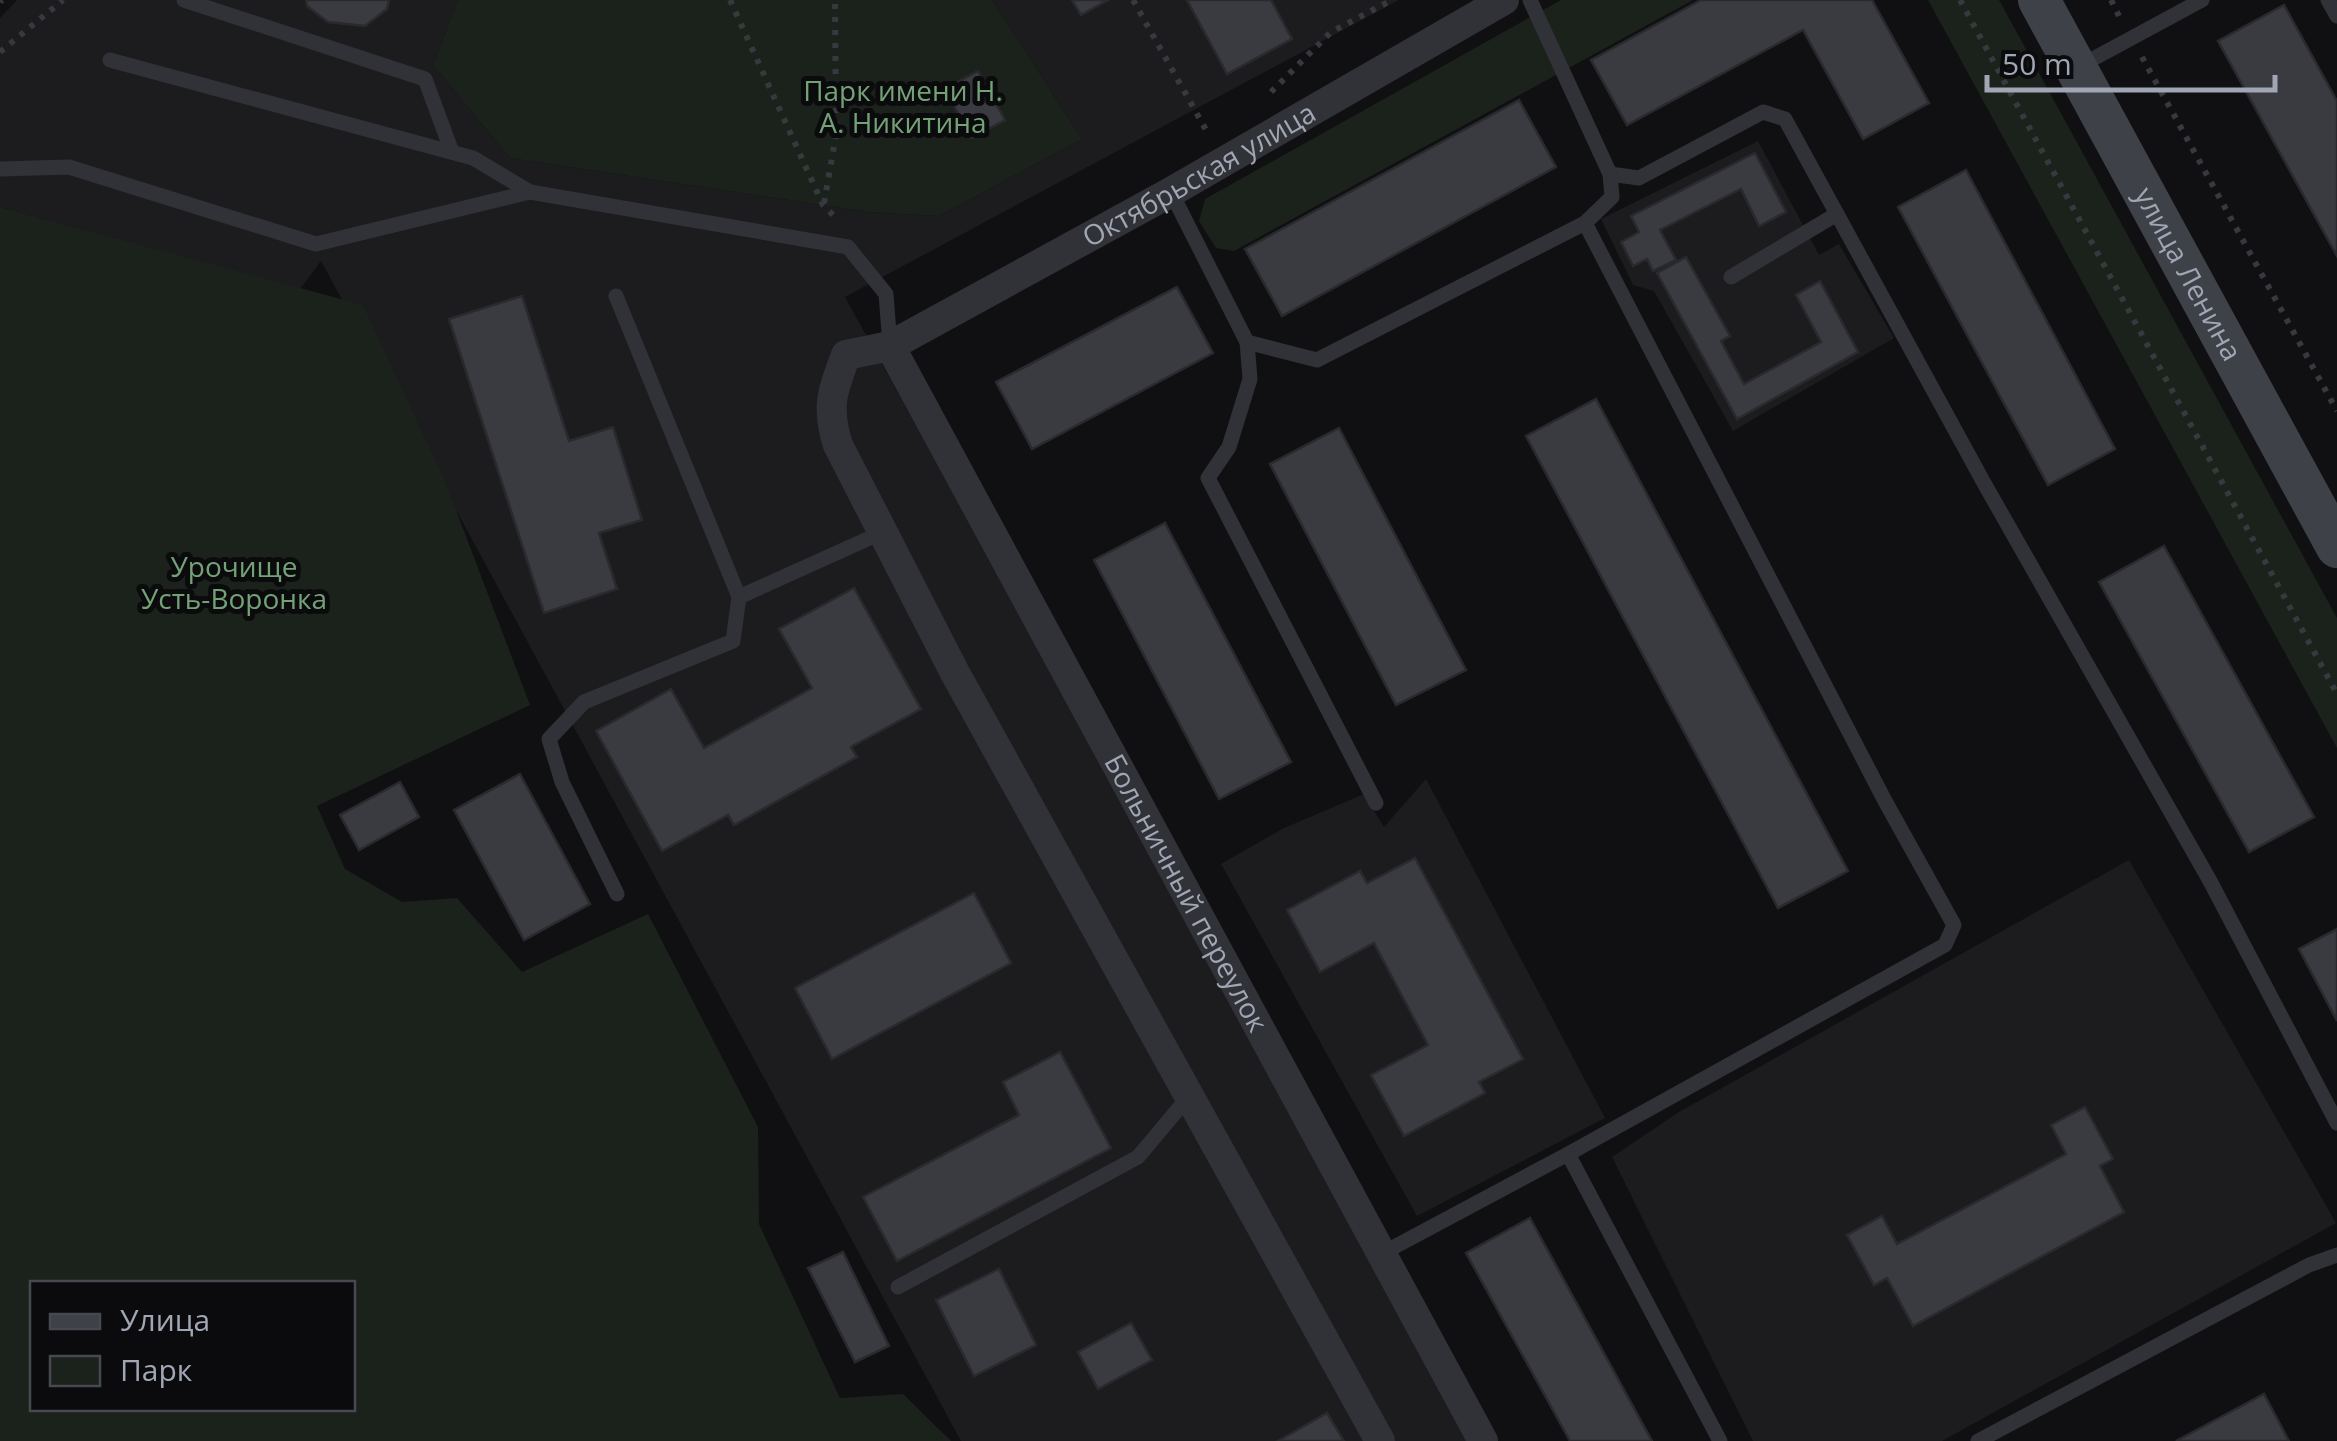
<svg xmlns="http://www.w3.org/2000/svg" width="2337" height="1441" font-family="'Open Sans',sans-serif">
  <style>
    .built { fill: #1c1c1f }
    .green { fill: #1a221b; fill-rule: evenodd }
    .building { fill: #3a3b40; stroke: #2a2a2e; stroke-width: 2.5 }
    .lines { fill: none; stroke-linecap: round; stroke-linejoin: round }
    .path { stroke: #37393e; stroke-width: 6; stroke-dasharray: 5 8; stroke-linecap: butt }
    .service { stroke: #313237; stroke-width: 15 }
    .minor { stroke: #313237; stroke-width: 30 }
    .secondary { stroke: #3e4147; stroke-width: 42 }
    .labels { text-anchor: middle; stroke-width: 10; stroke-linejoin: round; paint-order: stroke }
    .park-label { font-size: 28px; fill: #74a277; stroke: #0b0b0d }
    .street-label { font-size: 28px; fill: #a0a6b4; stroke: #0b0b0d }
  </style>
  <rect width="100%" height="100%" fill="#101012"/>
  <g class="built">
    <polygon points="17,0 458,0 433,65 510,158 868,212 939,216 1082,139 992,0 1399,0 845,297 1476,1441 961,1441 321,261 300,289 0,207 0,18"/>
    <polygon points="1758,141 1819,255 1839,244 1894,338 1733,431 1654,291 1633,285 1601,219"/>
    <polygon points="1426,779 1605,1118 1417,1216 1221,864 1284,828 1364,794 1384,827"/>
    <polygon points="2129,860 2336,1223 1942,1441 1753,1441 1612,1157 1679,1112"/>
  </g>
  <g class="green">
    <polygon points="458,0 992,0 1082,139 939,216 868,212 510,158 433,65"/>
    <polygon points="1561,0 1693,0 1234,251 1216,248 1199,221 1205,199"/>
    <polygon points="1928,0 1999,0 2337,618 2337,748"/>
    <path d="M0 207 363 305 445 481 530 705 317 806 345 869 402 902 457 898 522 972 648 914 758 1127 759 1224 840 1398 903 1394 951 1441H0ZM32 1284H352V1408H32Z"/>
  </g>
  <g class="building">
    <polygon points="306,0 389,0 387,9 365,26 328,22 307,6"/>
    <polygon points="1072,0 1108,0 1081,15"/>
    <polygon points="1187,0 1271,0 1292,39 1227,74"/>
    <polygon points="1701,0 1872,0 1929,103 1863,139 1803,30 1627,125 1591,60"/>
    <polygon points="2284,5 2337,101 2337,256 2218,41"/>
    <polygon points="978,71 1005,120 971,138 945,89"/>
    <polygon points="1519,100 1556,167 1282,316 1245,249"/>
    <polygon points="1755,153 1786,212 1759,226 1741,189 1660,230 1676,260 1653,271 1647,259 1633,266 1621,242 1639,232 1631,216"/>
    <polygon points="1966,170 2115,449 2048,485 1898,207"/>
    <polygon points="1686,257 1730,336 1721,341 1744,384 1821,342 1796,295 1820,281 1858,352 1737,419 1657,273"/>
    <polygon points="1177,287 1213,353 1032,449 996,382"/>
    <polygon points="522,296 569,441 613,427 642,520 599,533 617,589 544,613 449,319"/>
    <polygon points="1596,399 1848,871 1778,908 1526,436"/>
    <polygon points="1339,428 1466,670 1396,705 1270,464"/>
    <polygon points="1165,523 1291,762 1219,799 1094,560"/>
    <polygon points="2164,546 2314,817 2249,852 2099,582"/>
    <polygon points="854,588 921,709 851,747 857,757 734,825 728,815 662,851 596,731 671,689 704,748 812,688 779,629"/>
    <polygon points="520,774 590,904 524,940 454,810"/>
    <polygon points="400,782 419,817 359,850 340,815"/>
    <polygon points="1415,858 1523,1059 1479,1082 1485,1093 1404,1136 1371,1075 1428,1045 1374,943 1320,972 1287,910 1360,871 1367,883"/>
    <polygon points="974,893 1011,963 832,1059 795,988"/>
    <polygon points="2337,929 2337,1021 2299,949"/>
    <polygon points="1060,1052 1111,1148 897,1261 863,1197 1019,1115 1003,1082"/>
    <polygon points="2085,1107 2113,1159 2100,1166 2124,1212 1913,1326 1887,1278 1874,1285 1847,1235 1882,1216 1897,1244 2066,1154 2051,1125"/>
    <polygon points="1530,1218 1652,1441 1570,1441 1466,1253"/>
    <polygon points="843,1252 889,1346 855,1362 808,1268"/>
    <polygon points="999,1269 1036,1345 974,1376 936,1300"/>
    <polygon points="1131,1323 1152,1360 1098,1389 1078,1352"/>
    <polygon points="2264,1394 2289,1441 2176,1441"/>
    <polygon points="1327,1413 1344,1441 1278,1441"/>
  </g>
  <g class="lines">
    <g class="path">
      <polyline points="730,0 823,205 836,218"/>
      <polyline points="1133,0 1206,130"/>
      <polyline points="1960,0 2337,694"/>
      <polyline points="2111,0 2119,16"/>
      <polyline points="0,2 2,0"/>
      <polyline points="0,52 63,0"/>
      <polyline points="2142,57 2337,411"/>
      <polyline points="1271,92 1331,32 1392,0"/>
      <polyline points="824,203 836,135 835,0"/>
    </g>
    <g class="service">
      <polyline points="184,0 425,79 452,152"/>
      <polyline points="2328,0 2337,16"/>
      <polyline points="110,60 473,158 530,192 848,247 886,294 890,346"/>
      <polyline points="2078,67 2202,0"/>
      <polyline points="0,169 69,167 316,244 530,192"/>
      <polyline points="1610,174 1639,178 1763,112 1785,119 1984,483 2210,881 2337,1123"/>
      <polyline points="1171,192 1247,342 1250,379 1229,447 1208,478 1376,803"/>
      <polyline points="1731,277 1837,214"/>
      <polyline points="616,296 739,597 883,532"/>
      <polyline points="1247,342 1317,360 1585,223 1612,197 1610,174 1530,0"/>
      <polyline points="617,894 562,782 549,739 584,702 733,641 739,597"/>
      <polyline points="1568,1154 1945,945 1954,925 1885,801 1585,223"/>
      <polyline points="1381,1254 1568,1154 1720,1441"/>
      <polyline points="898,1287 1138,1157 1190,1095"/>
      <polyline points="1978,1441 2309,1265 2337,1255"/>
    </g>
    <g class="minor">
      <path id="s1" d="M890 346 1483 1441"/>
      <path id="s2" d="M1380 1441 955 673 838 445C826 408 832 391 846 355L890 346 1171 192 1504 0"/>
    </g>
    <path class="secondary" id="s3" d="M2039 0 2337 547"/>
  </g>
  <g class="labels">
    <g class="park-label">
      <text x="903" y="101">Парк имени Н.<tspan x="903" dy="32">А. Никитина</tspan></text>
      <text x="234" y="577">Урочище<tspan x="234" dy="32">Усть-Воронка</tspan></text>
    </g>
    <g class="street-label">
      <text dy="10" stroke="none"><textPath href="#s2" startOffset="1625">Октябрьская улица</textPath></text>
      <text dy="10" stroke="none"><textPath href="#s3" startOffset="312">улица Ленина</textPath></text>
      <text dy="10" stroke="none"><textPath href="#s1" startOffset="622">Больничный переулок</textPath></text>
    </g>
  </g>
  <rect x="30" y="1281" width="325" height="130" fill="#0b0b0d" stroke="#474950" stroke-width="2.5"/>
  <rect x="50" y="1314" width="50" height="15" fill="#3e4147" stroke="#474950" stroke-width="2.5"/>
  <text x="120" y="1331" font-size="30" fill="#a0a6b4">Улица</text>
  <rect x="50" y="1356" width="50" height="30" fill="#1a221b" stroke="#474950" stroke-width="2.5"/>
  <text x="120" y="1381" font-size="30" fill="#a0a6b4">Парк</text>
  <path d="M1987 75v15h288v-15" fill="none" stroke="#a0a6b4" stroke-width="5"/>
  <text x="2002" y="75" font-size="30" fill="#a0a6b4" stroke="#0b0b0d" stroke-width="8" paint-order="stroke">50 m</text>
</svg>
